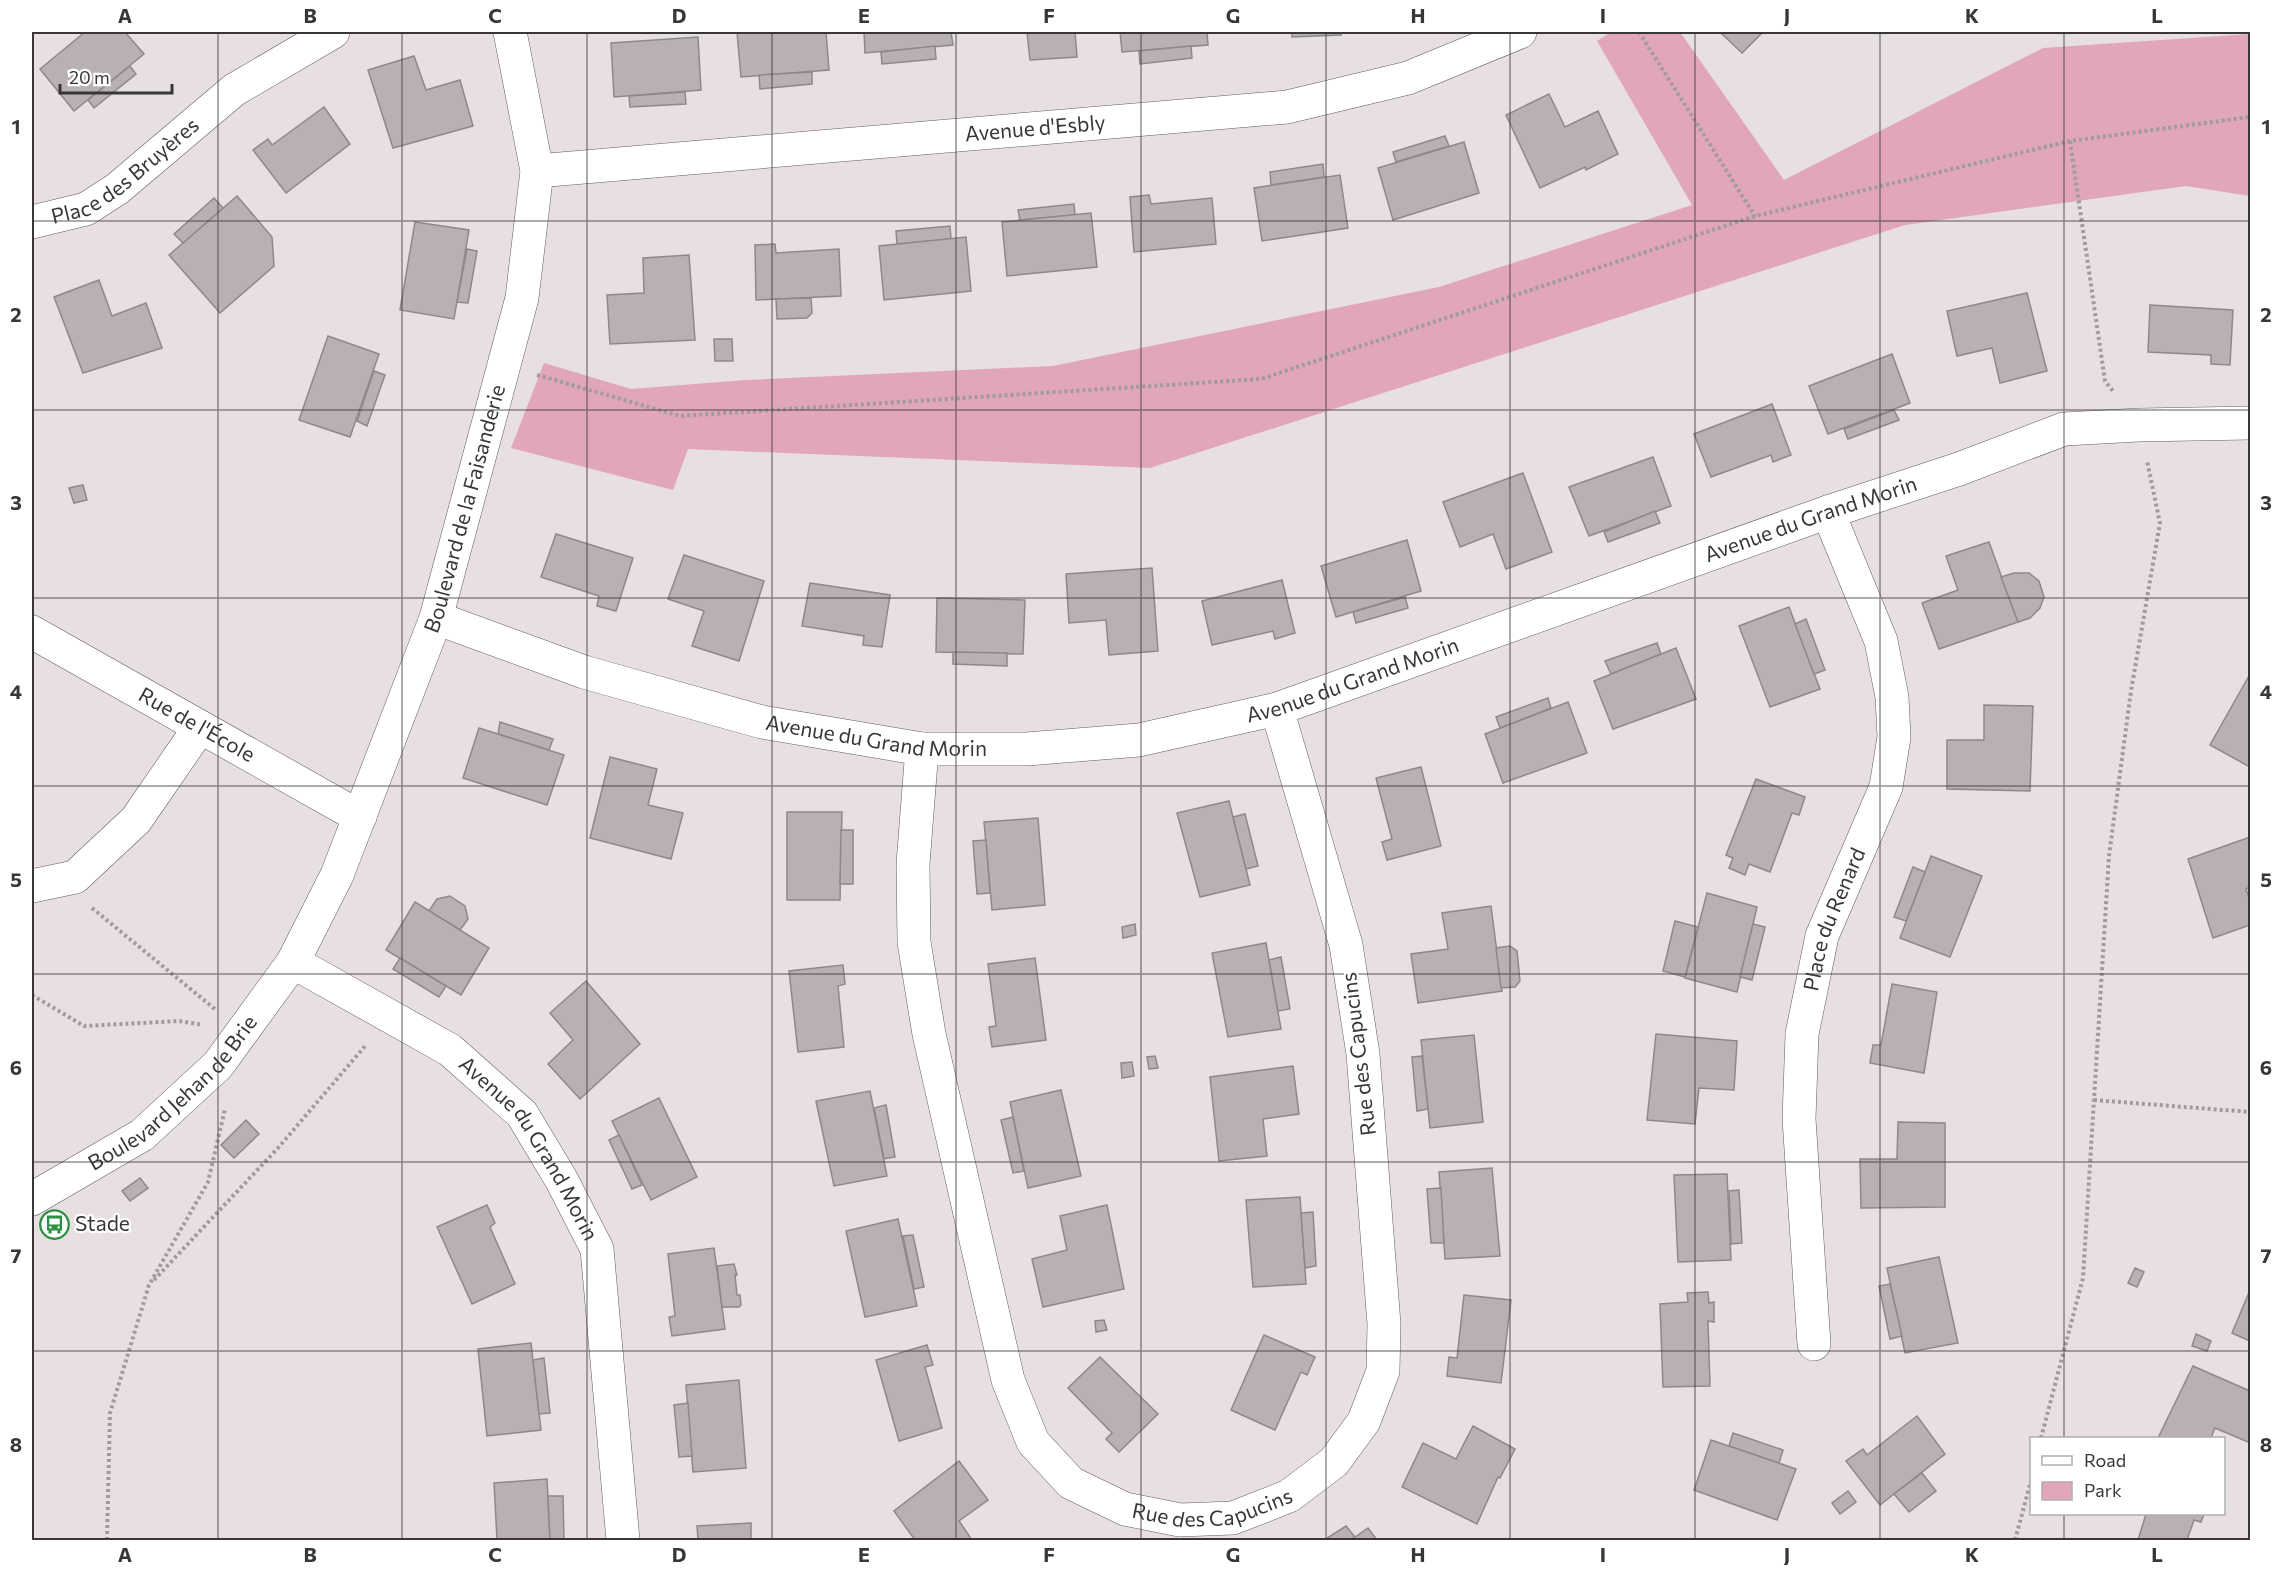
<svg xmlns="http://www.w3.org/2000/svg" width="2282" height="1572" font-family="Commissioner,sans-serif">
  <style>
    .green { fill: #e1a6b9 }
    .building { fill: #b8b0b2; stroke: #8f888a; stroke-width: 1.5 }
    .lines { fill: none; stroke-linecap: round; stroke-linejoin: round }
    .minor-casing { stroke: #635c5e; stroke-width: 34 }
    .path { stroke: #a19b9d; stroke-width: 4; stroke-dasharray: 3 3; stroke-linecap: butt }
    .minor { stroke: #fff; stroke-width: 33 }
    .grid { fill: none; stroke: #393637; stroke-width: 1.5; stroke-opacity: 0.55 }
    .labels { text-anchor: middle; stroke-width: 4.5; stroke-linejoin: round; paint-order: stroke }
    .street-label { font-size: 21px; fill: #393637; stroke: #fff }
    .poi-label { font-size: 21px; fill: #393637; stroke: #fff; text-anchor: start }
    .neatline { fill: none; stroke: #393637; stroke-width: 2 }
    .grid-label { font-size: 20px; text-anchor: middle; font-weight: bold; fill: #393637 }
  </style>
  <rect width="100%" height="100%" fill="#e7dfe1"/>
  <polygon class="green" points="1611,32 1680,32 1784,180 2043,48 2250,34 2250,196 2186,186 1905,225 1150,468 688,449 673,490 511,448 544,363 631,389 746,380 1053,366 1439,287 1692,205 1597,41"/>
  <g class="building">
    <polygon points="85,32 125,32 144,54 74,111 40,69"/>
    <polygon points="737,32 826,32 829,70 741,77"/>
    <polygon points="864,32 951,32 953,45 865,53"/>
    <polygon points="1027,32 1075,32 1077,57 1030,60"/>
    <polygon points="1120,32 1207,32 1208,45 1122,52"/>
    <polygon points="1292,32 1340,32 1341,35 1292,37"/>
    <polygon points="1720,32 1763,32 1742,53"/>
    <polygon points="698,37 701,90 614,97 611,43"/>
    <polygon points="935,46 936,59 882,64 881,52"/>
    <polygon points="1191,46 1192,58 1140,64 1139,51"/>
    <polygon points="414,56 426,90 460,80 473,126 393,148 368,70"/>
    <polygon points="130,66 136,74 94,108 88,100"/>
    <polygon points="812,72 812,84 760,89 759,75"/>
    <polygon points="685,92 686,104 630,107 629,96"/>
    <polygon points="1549,94 1565,127 1598,111 1618,154 1586,170 1585,167 1540,188 1506,115"/>
    <polygon points="324,107 350,144 286,193 253,150 268,139 272,145"/>
    <polygon points="1445,136 1449,146 1396,162 1393,152"/>
    <polygon points="1464,142 1479,193 1393,220 1378,168"/>
    <polygon points="1323,164 1324,177 1271,185 1270,172"/>
    <polygon points="1340,175 1348,228 1262,241 1254,188"/>
    <polygon points="1149,195 1151,204 1212,198 1216,244 1134,252 1130,197"/>
    <polygon points="237,196 272,237 274,266 220,313 169,255"/>
    <polygon points="214,198 223,208 183,243 174,234"/>
    <polygon points="1074,204 1075,215 1020,220 1018,210"/>
    <polygon points="1091,213 1097,267 1007,276 1002,222"/>
    <polygon points="415,222 469,230 454,319 400,310"/>
    <polygon points="950,226 951,239 897,244 896,231"/>
    <polygon points="966,237 971,291 884,300 879,246"/>
    <polygon points="775,244 776,253 839,249 841,296 756,300 755,245"/>
    <polygon points="467,249 477,251 468,303 457,302"/>
    <polygon points="689,255 695,340 610,344 607,295 644,293 643,258"/>
    <polygon points="99,280 112,316 146,303 162,348 83,373 54,297"/>
    <polygon points="2027,293 2047,371 2000,383 1992,348 1957,356 1947,311"/>
    <polygon points="811,298 812,313 807,318 777,319 776,299"/>
    <polygon points="2150,305 2233,310 2230,365 2211,364 2211,355 2148,352"/>
    <polygon points="328,336 379,354 350,437 299,420"/>
    <polygon points="714,339 732,339 733,361 715,361"/>
    <polygon points="1892,354 1910,403 1828,434 1809,386"/>
    <polygon points="374,371 385,375 367,426 357,421"/>
    <polygon points="1772,404 1791,455 1773,462 1771,455 1711,477 1694,434"/>
    <polygon points="1894,410 1899,420 1848,439 1844,429"/>
    <polygon points="1653,457 1671,506 1589,536 1569,487"/>
    <polygon points="1523,473 1552,552 1506,569 1493,534 1460,547 1443,502"/>
    <polygon points="83,485 87,500 74,503 69,488"/>
    <polygon points="1655,511 1660,523 1608,542 1604,532"/>
    <polygon points="556,534 633,558 616,611 597,606 599,596 541,577"/>
    <polygon points="1407,540 1421,591 1336,617 1321,566"/>
    <polygon points="1989,542 2018,622 1939,649 1922,603 1958,590 1946,556"/>
    <polygon points="684,555 764,581 739,661 692,646 704,611 668,599"/>
    <polygon points="1152,568 1158,651 1109,655 1106,620 1069,623 1066,574"/>
    <polygon points="2014,573 2029,573 2039,581 2044,597 2040,608 2030,618 2018,622 2001,577"/>
    <polygon points="1282,580 1295,633 1275,639 1273,631 1212,645 1202,601"/>
    <polygon points="810,583 890,595 882,647 863,645 864,636 802,626"/>
    <polygon points="1405,597 1408,608 1356,623 1353,612"/>
    <polygon points="937,598 1025,600 1023,654 936,652"/>
    <polygon points="1789,607 1820,689 1770,707 1739,626"/>
    <polygon points="1806,619 1825,670 1814,674 1795,624"/>
    <polygon points="1657,643 1661,654 1611,674 1605,661"/>
    <polygon points="1676,648 1696,699 1613,729 1594,681"/>
    <polygon points="953,652 1007,653 1007,666 953,664"/>
    <polygon points="2250,674 2250,767 2210,745"/>
    <polygon points="1548,698 1551,708 1500,728 1496,717"/>
    <polygon points="1568,702 1587,753 1503,783 1485,734"/>
    <polygon points="1984,705 2033,706 2030,791 1947,789 1947,740 1984,740"/>
    <polygon points="500,722 553,739 549,750 498,734"/>
    <polygon points="479,728 564,755 547,805 463,778"/>
    <polygon points="610,757 657,769 648,805 683,813 671,859 590,838"/>
    <polygon points="1421,767 1441,846 1387,860 1382,842 1392,839 1376,778"/>
    <polygon points="1756,779 1805,797 1799,815 1792,813 1770,872 1749,864 1745,875 1729,868 1733,858 1726,855"/>
    <polygon points="1229,801 1250,885 1200,897 1177,813"/>
    <polygon points="787,812 842,812 840,900 787,900"/>
    <polygon points="1245,814 1258,866 1246,869 1233,817"/>
    <polygon points="1038,818 1045,905 992,910 984,822"/>
    <polygon points="841,830 853,830 853,884 840,884"/>
    <polygon points="2250,837 2250,887 2246,889 2250,901 2250,925 2213,938 2188,859"/>
    <polygon points="986,840 990,893 977,894 973,841"/>
    <polygon points="1931,856 1982,876 1950,957 1900,938"/>
    <polygon points="1913,867 1925,872 1906,921 1894,917"/>
    <polygon points="1707,893 1757,907 1737,992 1685,978"/>
    <polygon points="450,896 465,906 468,919 460,930 429,911 437,899"/>
    <polygon points="415,902 489,948 461,995 386,950"/>
    <polygon points="1491,906 1502,991 1418,1003 1411,954 1448,949 1442,913"/>
    <polygon points="1675,921 1698,927 1685,977 1663,971"/>
    <polygon points="1135,924 1136,935 1123,938 1122,927"/>
    <polygon points="1753,924 1765,927 1752,980 1740,977"/>
    <polygon points="1266,943 1281,1029 1228,1037 1212,953"/>
    <polygon points="1510,946 1517,951 1520,981 1515,987 1501,988 1496,948"/>
    <polygon points="1281,957 1290,1009 1278,1011 1269,960"/>
    <polygon points="400,958 446,986 439,997 393,969"/>
    <polygon points="1035,958 1046,1040 992,1047 989,1027 996,1026 988,964"/>
    <polygon points="843,965 845,984 838,986 844,1047 798,1052 789,971"/>
    <polygon points="586,981 640,1044 580,1099 548,1064 573,1040 550,1013"/>
    <polygon points="1892,984 1937,992 1924,1073 1870,1063 1873,1045 1881,1045"/>
    <polygon points="1656,1034 1737,1041 1734,1090 1699,1088 1695,1124 1647,1120"/>
    <polygon points="1474,1035 1483,1122 1430,1128 1421,1040"/>
    <polygon points="1155,1056 1158,1068 1149,1069 1147,1057"/>
    <polygon points="1422,1056 1428,1109 1417,1111 1412,1057"/>
    <polygon points="1132,1062 1134,1076 1122,1078 1121,1063"/>
    <polygon points="1293,1066 1299,1114 1263,1119 1267,1156 1219,1161 1210,1077"/>
    <polygon points="1061,1090 1081,1176 1028,1188 1010,1102"/>
    <polygon points="870,1091 887,1176 834,1186 816,1101"/>
    <polygon points="659,1098 697,1177 651,1200 612,1121"/>
    <polygon points="886,1105 895,1157 884,1159 874,1108"/>
    <polygon points="1013,1117 1024,1171 1013,1173 1001,1120"/>
    <polygon points="246,1120 259,1134 234,1158 221,1145"/>
    <polygon points="1898,1122 1945,1123 1945,1207 1861,1208 1860,1159 1897,1159"/>
    <polygon points="619,1135 642,1185 632,1189 609,1140"/>
    <polygon points="1492,1168 1500,1256 1445,1259 1439,1172"/>
    <polygon points="1727,1174 1731,1260 1678,1262 1674,1175"/>
    <polygon points="140,1178 148,1188 130,1201 122,1191"/>
    <polygon points="1441,1188 1444,1243 1431,1243 1427,1189"/>
    <polygon points="1739,1190 1742,1243 1731,1244 1729,1191"/>
    <polygon points="1300,1197 1306,1284 1253,1287 1246,1200"/>
    <polygon points="487,1205 495,1223 490,1227 515,1284 472,1304 437,1227"/>
    <polygon points="1107,1205 1124,1289 1043,1307 1032,1259 1067,1250 1060,1216"/>
    <polygon points="1313,1212 1316,1266 1305,1268 1301,1213"/>
    <polygon points="898,1219 917,1306 865,1317 846,1231"/>
    <polygon points="913,1235 924,1287 914,1289 903,1236"/>
    <polygon points="714,1248 725,1329 672,1336 669,1317 675,1316 668,1254"/>
    <polygon points="1939,1257 1958,1343 1905,1353 1887,1268"/>
    <polygon points="734,1264 737,1275 735,1275 737,1295 740,1295 741,1305 739,1307 722,1307 717,1266"/>
    <polygon points="2135,1268 2144,1272 2137,1287 2128,1283"/>
    <polygon points="1890,1284 1902,1336 1890,1339 1879,1286"/>
    <polygon points="2250,1290 2250,1341 2232,1333"/>
    <polygon points="1708,1292 1709,1303 1714,1302 1714,1322 1708,1321 1710,1386 1663,1387 1660,1304 1688,1302 1687,1293"/>
    <polygon points="1464,1295 1511,1300 1501,1383 1447,1376 1449,1357 1457,1358"/>
    <polygon points="1104,1320 1107,1330 1096,1332 1095,1321"/>
    <polygon points="2196,1334 2211,1341 2207,1351 2192,1346"/>
    <polygon points="1264,1335 1315,1357 1307,1375 1301,1372 1275,1430 1231,1410"/>
    <polygon points="531,1343 541,1430 487,1436 478,1349"/>
    <polygon points="927,1345 933,1365 925,1367 942,1428 899,1441 876,1360"/>
    <polygon points="1100,1357 1158,1414 1119,1452 1106,1439 1112,1433 1068,1388"/>
    <polygon points="544,1358 550,1413 539,1414 533,1360"/>
    <polygon points="2193,1366 2250,1391 2250,1436 2248,1442 2215,1428 2211,1438 2158,1438"/>
    <polygon points="739,1380 746,1468 693,1472 686,1385"/>
    <polygon points="688,1403 692,1456 679,1457 674,1405"/>
    <polygon points="1917,1416 1945,1454 1880,1505 1846,1461 1863,1449 1867,1455"/>
    <polygon points="1473,1426 1515,1449 1500,1478 1498,1477 1477,1524 1402,1487 1423,1443 1456,1459"/>
    <polygon points="1733,1433 1783,1450 1779,1463 1729,1446"/>
    <polygon points="1711,1440 1796,1469 1777,1520 1694,1490"/>
    <polygon points="959,1461 988,1500 959,1521 972,1540 915,1540 894,1511"/>
    <polygon points="1922,1473 1936,1491 1909,1512 1894,1494"/>
    <polygon points="547,1479 550,1540 497,1540 494,1483"/>
    <polygon points="1848,1491 1856,1502 1840,1514 1832,1503"/>
    <polygon points="548,1496 563,1496 564,1540 550,1540"/>
    <polygon points="2146,1514 2204,1514 2201,1522 2194,1520 2187,1540 2138,1540"/>
    <polygon points="751,1523 751,1540 698,1540 697,1526"/>
    <polygon points="1346,1526 1355,1537 1350,1540 1324,1540"/>
    <polygon points="1368,1528 1377,1540 1350,1540 1355,1537"/>
  </g>
  <g class="lines">
    <defs>
      <g id="minor">
        <path id="s1" d="M537 171 1287 107 1408 78 1520 32"/>
        <path id="s2" d="M32 222 86 209 117 189 234 90 333 32"/>
        <path id="s3" d="M436 618 584 672 762 722 922 749H1027L1139 740 1277 709 1828 512 1959 469 2064 429 2139 425 2250 423"/>
        <path id="s4" d="M32 632 360 817"/>
        <path id="s5" d="M922 749 913 864 914 942 929 1034 1008 1380 1033 1442 1071 1483 1125 1509 1180 1520 1233 1518 1289 1496 1334 1462 1364 1421 1383 1371 1384 1324 1363 1054 1346 945 1277 709"/>
        <polyline points="32,886 75,877 136,820 200,727"/>
        <path id="s6" d="M293 962 450 1050 522 1114 561 1179 597 1249 623 1540"/>
        <path id="s7" d="M32 1199 142 1135 218 1065 293 962 337 875 436 618 522 298 537 171 510 32"/>
        <path id="s8" d="M1814 1344 1799 1119 1802 1034 1822 936 1886 787 1894 737 1892 697 1881 641 1828 512"/>
      </g>
    </defs>
    <use href="#minor" class="minor-casing"/>
    <g class="path">
      <polyline points="1639,32 1755,216"/>
      <polyline points="2070,141 2105,381 2113,391"/>
      <polyline points="537,375 680,416 1261,379 1755,216 2070,141 2250,117"/>
      <polyline points="92,908 216,1010"/>
      <polyline points="32,995 84,1026 179,1021 203,1025"/>
      <polyline points="2094,1100 2250,1112"/>
      <polyline points="154,1280 278,1148 366,1045"/>
      <polyline points="2041,1438 2083,1278 2109,856 2131,691 2160,523 2147,461"/>
      <polyline points="107,1540 110,1413 149,1285 208,1182 225,1109"/>
      <polyline points="2015,1540 2032,1477"/>
    </g>
    <use href="#minor" class="minor"/>
  </g>
  <path class="grid" d="M218 32V1540M402 32V1540M587 32V1540M772 32V1540M956 32V1540M1141 32V1540M1326 32V1540M1510 32V1540M1695 32V1540M1880 32V1540M2064 32V1438M32 221H2250M32 410H2250M32 598H2250M32 786H2250M32 974H2250M32 1162H2250M32 1351H2250M2064 1514V1540"/>
  <defs>
    <symbol id="bus-ring" viewBox="-11 -11 22 22"><circle r="9.5" fill="#fff" stroke="#2b8e42" stroke-width="1.5"/><path d="M-5-6H5V4H4V6H2V4H-2V6H-4V4H-5ZM-3.5-4V0h7V-4ZM-3.5 1.2v1.5H-2V1.2ZM2 1.2v1.5H3.5V1.2Z" fill="#2b8e42"/></symbol>
  </defs>
  <g fill-rule="evenodd">
    <use href="#bus-ring" x="38" y="1208" width="33" height="33"/>
  </g>
  <g class="labels">
    <g class="street-label">
      <text dy="7" stroke="none"><textPath href="#s1" startOffset="500">Avenue d'Esbly</textPath></text>
      <text dy="7" stroke="none"><textPath href="#s2" startOffset="108">Place des Bruyères</textPath></text>
      <text dy="7" stroke="none"><textPath href="#s7" startOffset="844">Boulevard de la Faisanderie</textPath></text>
      <text dy="7" stroke="none"><textPath href="#s3" startOffset="1430">Avenue du Grand Morin</textPath></text>
      <text dy="7" stroke="none"><textPath href="#s3" startOffset="944">Avenue du Grand Morin</textPath></text>
      <text dy="7" stroke="none"><textPath href="#s4" startOffset="189">Rue de l'École</textPath></text>
      <text dy="7" stroke="none"><textPath href="#s3" startOffset="458">Avenue du Grand Morin</textPath></text>
      <text dy="7" stroke="none"><textPath href="#s8" startOffset="430">Place du Renard</textPath></text>
      <text transform="translate(1359 1054) rotate(-97)" y="7">Rue des Capucins</text>
      <text dy="7" stroke="none"><textPath href="#s7" startOffset="178">Boulevard Jehan de Brie</textPath></text>
      <text dy="7" stroke="none"><textPath href="#s6" startOffset="308">Avenue du Grand Morin</textPath></text>
      <text dy="7" stroke="none"><textPath href="#s5" startOffset="914">Rue des Capucins</textPath></text>
    </g>
    <g class="poi-label">
      <text x="75" y="1231">Stade</text>
    </g>
  </g>
  <rect width="2282" height="1572" fill="none" stroke="#ffffff" stroke-width="66"/>
  <rect x="2030" y="1437" width="195" height="78" fill="#ffffff" stroke="#b0afaf" stroke-width="1.5"/>
  <rect x="2042" y="1456" width="30" height="9" fill="#ffffff" stroke="#b0afaf" stroke-width="1.5"/>
  <text x="2084" y="1467" font-size="18" fill="#393637">Road</text>
  <rect x="2042" y="1482" width="30" height="18" fill="#e1a6b9" stroke="#b0afaf" stroke-width="1.5"/>
  <text x="2084" y="1497" font-size="18" fill="#393637">Park</text>
  <path d="M60 84v9h112v-9" fill="none" stroke="#393637" stroke-width="3"/>
  <text x="69" y="84" font-size="18" fill="#393637" stroke="#ffffff" stroke-width="4.5" paint-order="stroke">20 m</text>
  <rect x="33" y="33" width="2216" height="1506" class="neatline"/>
  <g class="grid-label">
    <text x="125" y="23">A</text>
    <text x="310" y="23">B</text>
    <text x="495" y="23">C</text>
    <text x="679" y="23">D</text>
    <text x="864" y="23">E</text>
    <text x="1049" y="23">F</text>
    <text x="1233" y="23">G</text>
    <text x="1418" y="23">H</text>
    <text x="1603" y="23">I</text>
    <text x="1787" y="23">J</text>
    <text x="1972" y="23">K</text>
    <text x="2157" y="23">L</text>
    <text x="16" y="134">1</text>
    <text x="2266" y="134">1</text>
    <text x="16" y="322">2</text>
    <text x="2266" y="322">2</text>
    <text x="16" y="510">3</text>
    <text x="2266" y="510">3</text>
    <text x="16" y="699">4</text>
    <text x="2266" y="699">4</text>
    <text x="16" y="887">5</text>
    <text x="2266" y="887">5</text>
    <text x="16" y="1075">6</text>
    <text x="2266" y="1075">6</text>
    <text x="16" y="1263">7</text>
    <text x="2266" y="1263">7</text>
    <text x="16" y="1452">8</text>
    <text x="2266" y="1452">8</text>
    <text x="125" y="1562">A</text>
    <text x="310" y="1562">B</text>
    <text x="495" y="1562">C</text>
    <text x="679" y="1562">D</text>
    <text x="864" y="1562">E</text>
    <text x="1049" y="1562">F</text>
    <text x="1233" y="1562">G</text>
    <text x="1418" y="1562">H</text>
    <text x="1603" y="1562">I</text>
    <text x="1787" y="1562">J</text>
    <text x="1972" y="1562">K</text>
    <text x="2157" y="1562">L</text>
  </g>
</svg>
